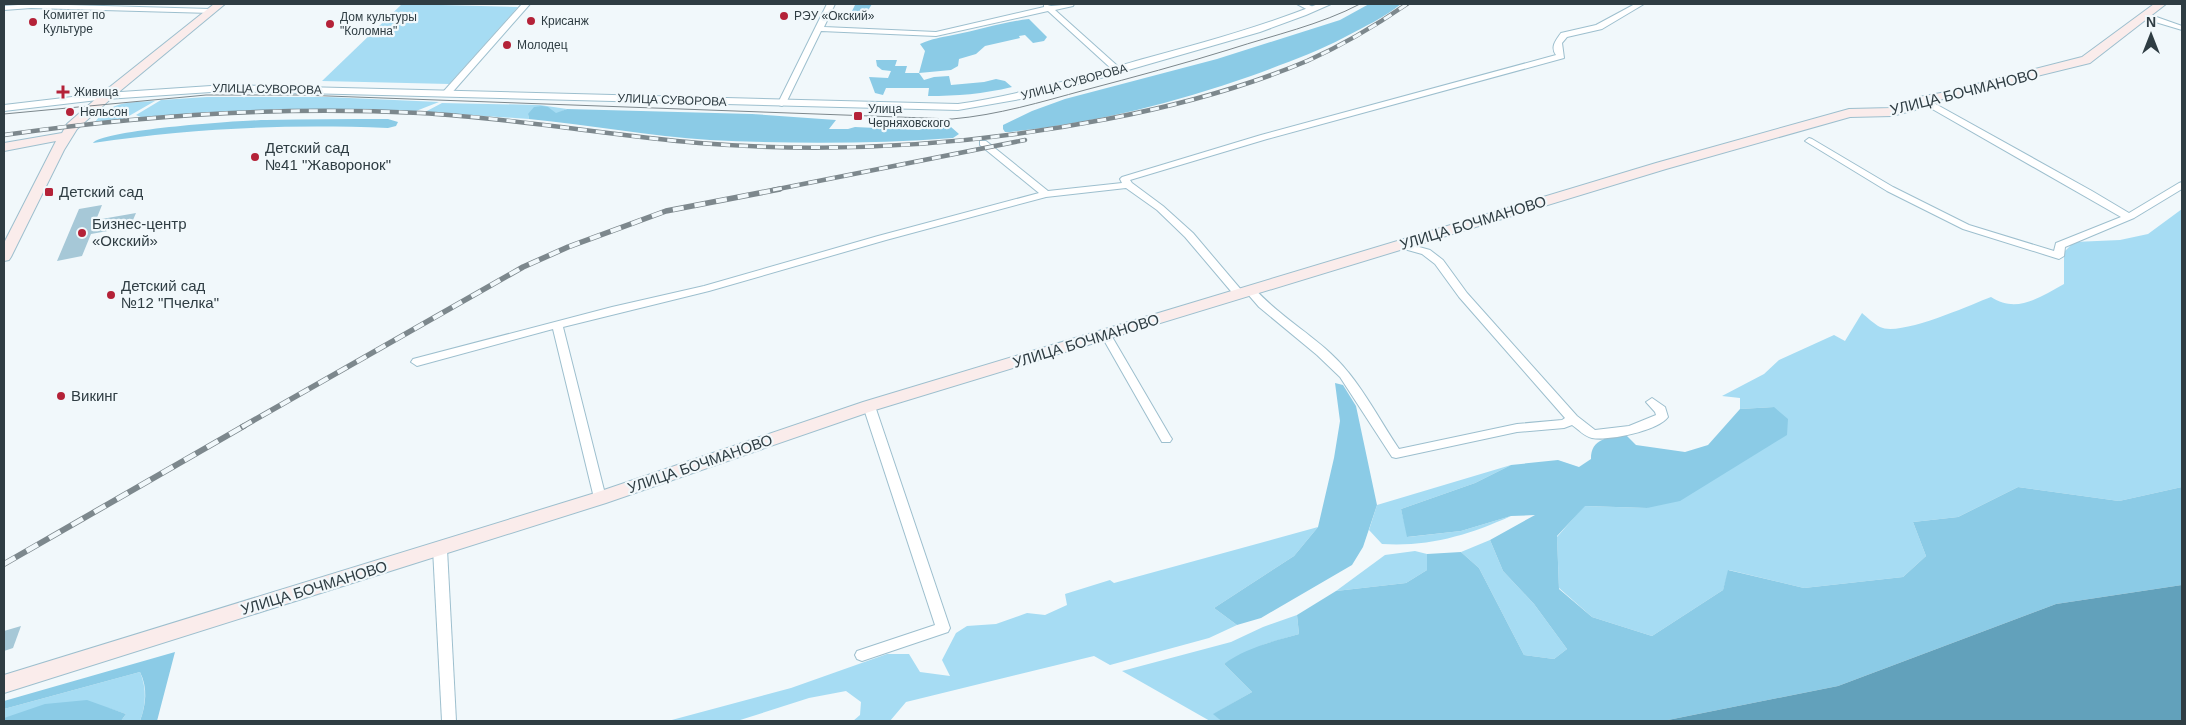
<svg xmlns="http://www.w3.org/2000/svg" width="2186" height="725" font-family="Arial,sans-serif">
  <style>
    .green { fill: #a6dcf3 }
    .forest { fill: #8bcbe6 }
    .water { fill: #62a1bb }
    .building { fill: #a6c8d7 }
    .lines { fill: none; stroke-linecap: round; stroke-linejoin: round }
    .minor-casing { stroke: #9dbfce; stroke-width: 2 }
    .tertiary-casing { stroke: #9dbfce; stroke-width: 2 }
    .secondary-casing { stroke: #9dbfce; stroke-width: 2 }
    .minor { fill: #fff; fill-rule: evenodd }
    .tertiary { fill: #fff; fill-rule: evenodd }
    .secondary { fill: #faeceb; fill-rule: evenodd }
    .tram { stroke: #7d888d; stroke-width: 1 }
    .rail-far2-casing { stroke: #7d888d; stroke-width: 4.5 }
    .rail-far1-casing { stroke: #7d888d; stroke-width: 5.5 }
    .rail-casing { stroke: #7d888d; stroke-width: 6 }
    .rail-far2 { stroke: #f1f8fb; stroke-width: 3; stroke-dasharray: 9; stroke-linecap: butt }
    .rail-far1 { stroke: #f1f8fb; stroke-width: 4; stroke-dasharray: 11; stroke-linecap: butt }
    .rail { stroke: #f1f8fb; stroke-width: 4.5; stroke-dasharray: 13; stroke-linecap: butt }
    .poi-dot { fill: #b42238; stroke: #f1f8fb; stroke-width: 2 }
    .labels { text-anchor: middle; stroke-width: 4.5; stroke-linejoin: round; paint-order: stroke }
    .far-poi-label { font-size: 12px; fill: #2f3d43; stroke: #f1f8fb; text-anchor: start }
    .far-street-label { font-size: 12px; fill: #2f3d43; stroke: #f1f8fb }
    .street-label { font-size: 15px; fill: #2f3d43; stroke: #f1f8fb }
    .poi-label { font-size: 15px; fill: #2f3d43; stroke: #f1f8fb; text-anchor: start }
  </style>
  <rect width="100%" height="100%" fill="#f1f8fb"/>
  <g class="green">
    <polygon points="402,4 518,7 449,84 322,81"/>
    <polygon points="207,97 327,97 439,102 416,111 256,111 143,118 136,115 161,100"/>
    <path d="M155 101 122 120 95 122C112 100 129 103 155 101Z"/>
    <polygon points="442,103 540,105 567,109 556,114 528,114 529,119 425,112"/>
    <path d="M2182 209V487L2119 501 2018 487 1958 517 1913 522 1926 556 1903 577 1804 588 1729 570 1723 590 1652 636 1592 617 1559 588 1557 537 1584 506 1647 508 1774 407 1740 409V398L1722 396 1764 374 1779 360 1834 335 1845 341 1862 313C1867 317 1874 324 1880 327 1900 337 1970 305 1991 297 2017 314 2040 297 2064 284V252L2074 242 2120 240 2148 234Z"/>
    <path d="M1511 465 1475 483 1401 509 1408 537 1461 531 1511 516C1469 535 1429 547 1382 544L1369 530 1377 505Z"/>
    <polygon points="1318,527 1294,556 1214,608 1237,625 1209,638 1110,665 1094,656 906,702 890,721 853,721 860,715 861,702 846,691 809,698 737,721 668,721 791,688 887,654 909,654 920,672 950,676 942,660 956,633 967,626 996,624 1027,613 1045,615 1067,605 1065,594 1110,580 1114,583"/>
    <polygon points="1490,540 1503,571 1534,604 1567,649 1554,659 1524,655 1479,568 1461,552"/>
    <polygon points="1415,551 1427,554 1427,570 1406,583 1336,591 1385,555"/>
    <polygon points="1297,615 1299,634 1265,644 1224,664 1252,692 1214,714 1221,721 1210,721 1122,671 1231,642 1263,627"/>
    <path d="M140 672C147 689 146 705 140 721H121L126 714 108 708 4 718V709Z"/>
  </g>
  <g class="forest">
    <path d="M838 4H872C866 14 863 17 849 17L855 5Z"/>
    <path d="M1369 4H1401C1385 17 1364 27 1345 37 1315 53 1283 64 1251 76 1172 104 1093 123 1010 132H1005L1003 129V125L1032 111 1065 99 1217 59 1340 20Z"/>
    <path d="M1029 19 1047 37 1044 41 1033 43 1025 35 1019 36 1020 38 985 46 976 54 959 59 958 66 951 70 919 73 924 80 934 77 949 76 951 85 984 82 996 79 1005 81 1012 87C983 94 957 96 928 96L929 88H886L883 95 875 93 869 77 888 78 891 71 882 70 877 66 876 60H897L895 66H907L905 73H919L925 51 920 44C934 38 939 38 953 35 979 30 1003 22 1029 19Z"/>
    <path d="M542 106 548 107 556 113 567 109 752 114 836 120 829 129H848L855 127 919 130 940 124 951 127 959 134 953 138C872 144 792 144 710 140 650 136 590 125 529 119L528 114 534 107Z"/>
    <path d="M388 119 398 122 396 126 388 128C286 124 194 128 93 143 102 130 243 120 266 120 306 119 347 119 388 119Z"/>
    <polygon points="1335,383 1343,385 1356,406 1377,505 1363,547 1352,565 1261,618 1237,625 1214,608 1294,556 1318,527 1334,458 1340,421"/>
    <path d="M1774 407 1788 419 1787 435 1680 501 1647 508 1585 506 1557 536 1559 589 1592 617 1652 636 1723 590 1728 570 1804 588 1903 577 1926 556 1913 522 1958 517 2018 487 2119 501 2182 487V585L2056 604 1838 686 1663 721H1221L1213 714 1252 692 1224 664C1245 648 1274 641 1299 634L1297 615 1336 591 1406 583 1427 570V554L1461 552 1479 568 1524 655 1554 659 1567 649 1534 604 1503 571 1490 540 1535 515 1511 516 1461 531 1407 537 1401 509 1475 483 1511 465 1558 460 1579 467 1591 459C1591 438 1608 438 1625 434L1636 445 1685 452 1708 445 1740 409Z"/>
    <path d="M175 652 157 721H140C146 705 148 688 140 672L4 709V701Z"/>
    <polygon points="87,700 126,714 121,721 4,721 4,718 45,704"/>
  </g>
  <polygon class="water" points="2182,585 2182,721 1663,721 1838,686 2056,604"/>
  <g class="building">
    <polygon points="102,205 96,220 136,213 130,227 91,234 82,256 57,261 79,209"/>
    <polygon points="21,626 13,648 4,651 4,631"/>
  </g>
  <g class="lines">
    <defs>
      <g id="minor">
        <polygon points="32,4 211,9 215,11 211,13 31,8 4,10 4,6"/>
        <polygon points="522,4 530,4 449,96 443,96 443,92"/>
        <polygon points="827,4 835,4 824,27 936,32 1044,7 1044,4 1051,6 1074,4 1073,6 1055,10 1122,70 1121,72 1115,72 1048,11 936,36 821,31 786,103 782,106 779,105 778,103"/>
        <polygon points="1297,4 1307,4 1317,9 1310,11"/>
        <path d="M1635 4H1644L1602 29 1567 37 1562 43 1564 58 1267 139 1130 180 1132 183 1163 206 1193 233 1243 292 1244 294 1243 296H1235L1185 237 1157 210 1126 188 1046 197 886 240 709 291 563 327 606 498 604 501 600 503 596 501 594 498 553 329 417 366 411 362 413 359 612 307 704 286 878 236 1039 193 980 145V141H986L1048 191 1122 183 1120 179 1122 177 1261 135 1556 55C1550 47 1556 40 1561 33L1596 25Z"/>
        <polygon points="2142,14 2148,14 2182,26 2182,30 2142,18"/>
        <polygon points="1923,97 2092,191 2129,213 2179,183 2182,182 2182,189 2134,218 2065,247 2064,256 2059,259 1963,229 1887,191 1805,141 1809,138 1812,139 1893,187 1969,225 2054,251 2056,243 2121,217 1920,102 1920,98"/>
        <path d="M1401 242 1430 250 1443 260 1467 293 1577 416 1595 430 1629 426 1656 415 1655 412 1646 402 1652 398 1665 407 1668 417C1658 431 1608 441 1592 438 1585 437 1578 429 1572 425L1564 428 1517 432 1396 458 1392 457 1340 377 1317 355 1259 307 1246 292 1245 290 1246 288H1254C1281 319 1322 339 1348 372 1367 395 1382 424 1399 449L1517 424 1562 420 1565 418 1459 297 1435 264 1422 254 1397 247 1396 245 1397 243Z"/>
        <polygon points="1106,331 1111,335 1170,436 1172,439 1170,442 1162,442 1101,335"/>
        <polygon points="869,402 875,406 950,628 948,632 862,661 857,659 855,655 857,651 935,625 863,406"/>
        <polygon points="440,544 445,545 447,549 456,721 442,721 433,549 435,545"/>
      </g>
      <path id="tertiary" d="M1318 4H1331L1306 15 1260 32 1097 79 1026 98 958 110 226 91 106 99 4 111V105L106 93 226 85 958 104C1019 95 1077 78 1136 61 1198 44 1259 28 1318 4Z"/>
      <g id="secondary">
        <polygon points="214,4 225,4 114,96 77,129 64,150 11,257 9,260 4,261 4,243 56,141 4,151 4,143 62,133 67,124 106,90"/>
        <polygon points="2154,4 2166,4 2090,63 1927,103 1915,110 1892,116 1850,117 1666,169 875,410 606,503 4,693 4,675 595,493 863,402 1656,163 1849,109 1892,108 1907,104 1919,97 1946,92 2082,57"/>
      </g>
    </defs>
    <use href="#minor" class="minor-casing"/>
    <use href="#tertiary" class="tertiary-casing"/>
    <use href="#secondary" class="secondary-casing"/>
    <use href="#minor" class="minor"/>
    <use href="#tertiary" class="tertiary"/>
    <use href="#secondary" class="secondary"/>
    <path class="tram" d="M4 114 206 95H301L952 119C998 115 1041 102 1085 90 1134 77 1183 64 1231 49 1274 35 1320 25 1360 4"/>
    <defs>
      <g id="rail-far2">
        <path d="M4 135C142 115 281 106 420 113 514 118 606 135 699 143 836 154 973 145 1107 119 1175 106 1243 88 1307 61 1343 45 1375 26 1407 4"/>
        <polyline points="773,190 1025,140"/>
      </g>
      <polyline id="rail-far1" points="242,427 523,267 568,247 666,211 780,189"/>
      <polyline id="rail" points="4,564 244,426"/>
    </defs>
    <use href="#rail-far2" class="rail-far2-casing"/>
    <use href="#rail-far1" class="rail-far1-casing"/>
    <use href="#rail" class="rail-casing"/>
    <use href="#rail-far2" class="rail-far2"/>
    <use href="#rail-far1" class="rail-far1"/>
    <use href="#rail" class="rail"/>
  </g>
  <g class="poi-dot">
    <circle cx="784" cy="16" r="5"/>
    <circle cx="531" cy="21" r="5"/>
    <circle cx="33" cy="22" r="5"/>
    <circle cx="330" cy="24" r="5"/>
    <circle cx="507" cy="45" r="5"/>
    <path d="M60.5 84.5h5v5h5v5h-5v5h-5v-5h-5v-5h5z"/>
    <circle cx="70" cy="112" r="5"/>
    <rect x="853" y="111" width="10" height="10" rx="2.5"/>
    <circle cx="255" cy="157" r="5"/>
    <rect x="44" y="187" width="10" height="10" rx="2.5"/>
    <circle cx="82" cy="233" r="5"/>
    <circle cx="111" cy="295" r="5"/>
    <circle cx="61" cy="396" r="5"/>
  </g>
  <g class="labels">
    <g class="far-poi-label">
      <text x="43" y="19">Комитет по<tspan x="43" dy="14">Культуре</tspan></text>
      <text x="794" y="20">РЭУ «Окский»</text>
      <text x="340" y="21">Дом культуры<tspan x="340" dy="14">"Коломна"</tspan></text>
      <text x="541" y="25">Крисанж</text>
      <text x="517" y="49">Молодец</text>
      <text x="74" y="96">Живица</text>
      <text x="868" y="113">Улица<tspan x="868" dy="14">Черняховского</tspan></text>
      <text x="80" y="116">Нельсон</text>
    </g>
    <g class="far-street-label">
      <text transform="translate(1074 82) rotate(-15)" y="4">УЛИЦА СУВОРОВА</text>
      <text transform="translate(267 89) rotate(1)" y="4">УЛИЦА СУВОРОВА</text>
      <text transform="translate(672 100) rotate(2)" y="4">УЛИЦА СУВОРОВА</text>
    </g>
    <g class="street-label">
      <text transform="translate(1964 92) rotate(-14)" y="5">УЛИЦА БОЧМАНОВО</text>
      <text transform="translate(1473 223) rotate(-17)" y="5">УЛИЦА БОЧМАНОВО</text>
      <text transform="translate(1086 341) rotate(-17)" y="5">УЛИЦА БОЧМАНОВО</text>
      <text transform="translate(700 464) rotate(-19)" y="5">УЛИЦА БОЧМАНОВО</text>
      <text transform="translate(314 588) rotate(-17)" y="5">УЛИЦА БОЧМАНОВО</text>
    </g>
    <g class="poi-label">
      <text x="265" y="153">Детский сад<tspan x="265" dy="17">№41 "Жаворонок"</tspan></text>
      <text x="59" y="197">Детский сад</text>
      <text x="92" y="229">Бизнес-центр<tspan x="92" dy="17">«Окский»</tspan></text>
      <text x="121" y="291">Детский сад<tspan x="121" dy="17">№12 "Пчелка"</tspan></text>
      <text x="71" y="401">Викинг</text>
    </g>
  </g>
  <rect width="2186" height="725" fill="none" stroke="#2f3d43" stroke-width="10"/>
  <g transform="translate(2151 35)" stroke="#f1f8fb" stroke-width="4" paint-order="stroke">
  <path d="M0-4L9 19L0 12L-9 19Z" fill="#2f3d43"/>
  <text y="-8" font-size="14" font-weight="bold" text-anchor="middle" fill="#2f3d43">N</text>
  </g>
</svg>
